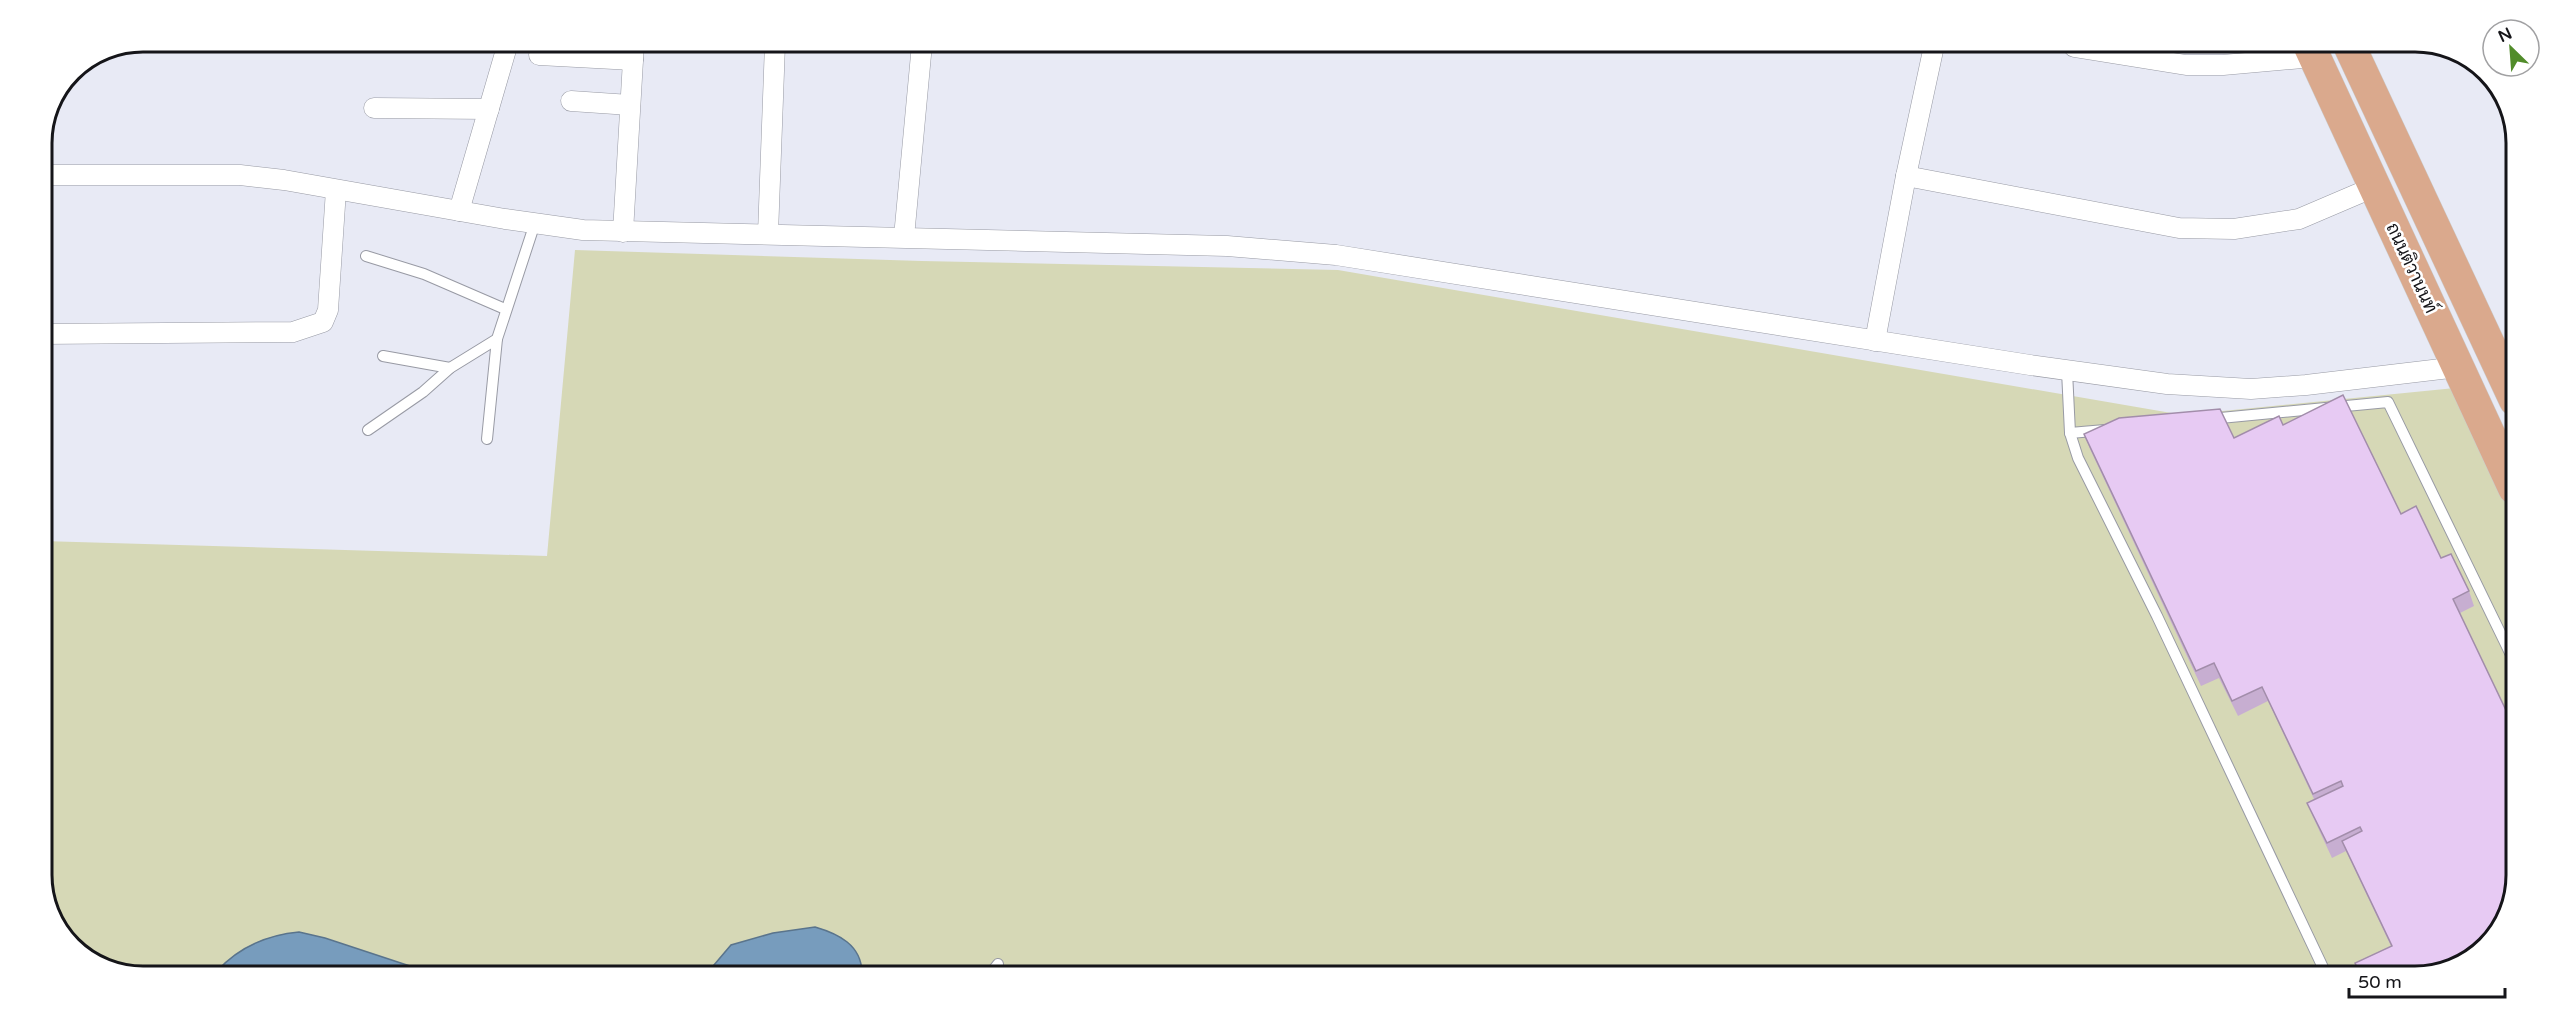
<svg xmlns="http://www.w3.org/2000/svg" width="2559" height="1018" font-family="'Varela Round',Sarabun,sans-serif">
<style>
.green{fill:#d6d8b6}
.water{fill:#779cbd;stroke:#5a748c;stroke-width:1.5}
.lines{fill:none;stroke-linecap:round;stroke-linejoin:round}
.service-casing{stroke:#989aa4;stroke-width:12}
.minor-casing{stroke:#989aa4;stroke-width:21}
.primary-casing{stroke:#ccc;stroke-width:33}
.service{stroke:#fff;stroke-width:10}
.minor{stroke:#fff;stroke-width:20}
.primary{stroke:#daa98d;stroke-width:32}
.wall{fill:#c7aed1}
.building{fill:#e7caf3;stroke:#a28daa;stroke-width:1.5}
.labels{text-anchor:middle;dominant-baseline:central;stroke-width:5;stroke-linejoin:round;paint-order:stroke}
.street-label{font-size:18px;fill:#151519;stroke:#fff}
.rim{fill:none;stroke:#151519;stroke-width:3}
</style>
<rect width="100%" height="100%" fill="#e8eaf5"/>
<path class="green" d="M575 250 922 261 1338 270 2183 415 2455 388 2514 515 2511 907 2477 955 2416 976 111 970 63 936 42 881V541L547 556Z"/>
<g class="water">
<path d="M815 927C839 934 861 945 862 972H708L731 945 773 933Z"/>
<path d="M299 932 325 938 425 971H217C240 946 267 935 299 932Z"/>
</g>
<g class="lines">
<g class="service-casing">
<g id="service">
<path d="M366 256 424 274 505 309"/>
<path d="M383 356 450 368"/>
<path d="M2067 371 2070 433 2078 458 2157 616 2327 976"/>
<path d="M2210 419 2388 402 2513 659"/>
<path d="M368 430 423 392 450 368 497 339 535 223"/>
<path d="M2070 433 2105 430"/>
<path d="M487 439 497 339"/>
<path d="M991 973 998 964"/>
</g>
</g>
<g class="minor-casing">
<g id="minor">
<path d="M2074 47 2186 65H2223L2314 57"/>
<path d="M539 55 633 60"/>
<path d="M571 101 630 105"/>
<path d="M374 108 489 109"/>
<path d="M42 175H240L284 180 505 219 583 230 1227 246 1336 255 2030 365 2167 384 2251 389 2306 385 2458 367"/>
<path d="M1906 176 2179 228 2234 229 2299 219 2374 187"/>
<path d="M459 211 508 43"/>
<path d="M623 232 634 43"/>
<path d="M768 234 775 44"/>
<path d="M904 237 922 44"/>
<path d="M42 334 293 332 323 322 328 310 336 190"/>
<path d="M1875 341 1906 176 1934 46"/>
</g>
</g>
<g class="primary-casing">
<g id="primary">
<path d="M2310 47 2514 488"/>
<path d="M2350 47 2515 400"/>
</g>
</g>
<use href="#service" class="service"/>
<use href="#minor" class="minor"/>
<use href="#primary" class="primary"/>
</g>
<path class="wall" d="M2283 425 2401 514 2441 558 2469 591 2474 606 2460 613 2416 976H2360L2355 963 2391 946 2346 851 2332 858 2313 817 2307 803 2314 799 2268 701 2238 716 2219 678 2201 686 2090 449 2084 434 2234 438Z"/>
<path class="building" d="M2343 395 2401 514 2416 506 2441 558 2451 554 2469 591 2453 599 2513 725 2511 907 2477 955 2416 976H2361L2355 963 2392 946 2342 841 2362 831 2360 827 2327 843 2307 803 2343 786 2341 781 2313 794 2262 687 2232 701 2214 663 2196 671 2084 434 2119 418 2220 409 2234 438 2279 416 2283 425Z"/>
<g class="labels">
<g class="street-label">
<text transform="translate(2412 268) rotate(65)">ถนนติวานนท์</text>
</g>
</g>
<path d="M0 0H2559V1018H0ZM143 52H2415A91 91 0 0 1 2506 143V875A91 91 0 0 1 2415 966H143A91 91 0 0 1 52 875V143A91 91 0 0 1 143 52Z" fill="#fff" fill-rule="evenodd"/>
<path class="rim" d="M143 52H2415A91 91 0 0 1 2506 143V875A91 91 0 0 1 2415 966H143A91 91 0 0 1 52 875V143A91 91 0 0 1 143 52Z"/>
<g transform="translate(2511 48) rotate(335)"><circle r="28" fill="#ffffff" stroke="#a1a1a3" stroke-width="1.5"/>
<path d="M0-4.5L10 22L0 15L-10 22Z" fill="#518c2a"/>
<text y="-9" font-size="16" font-weight="bold" text-anchor="middle" fill="#151519">N</text>
</g>
<path d="M2349 988v9h156v-9" fill="none" stroke="#151519" stroke-width="3"/>
<text x="2358" y="988" font-size="18" fill="#151519" stroke="#ffffff" stroke-width="4.5" paint-order="stroke">50 m</text>
</svg>
